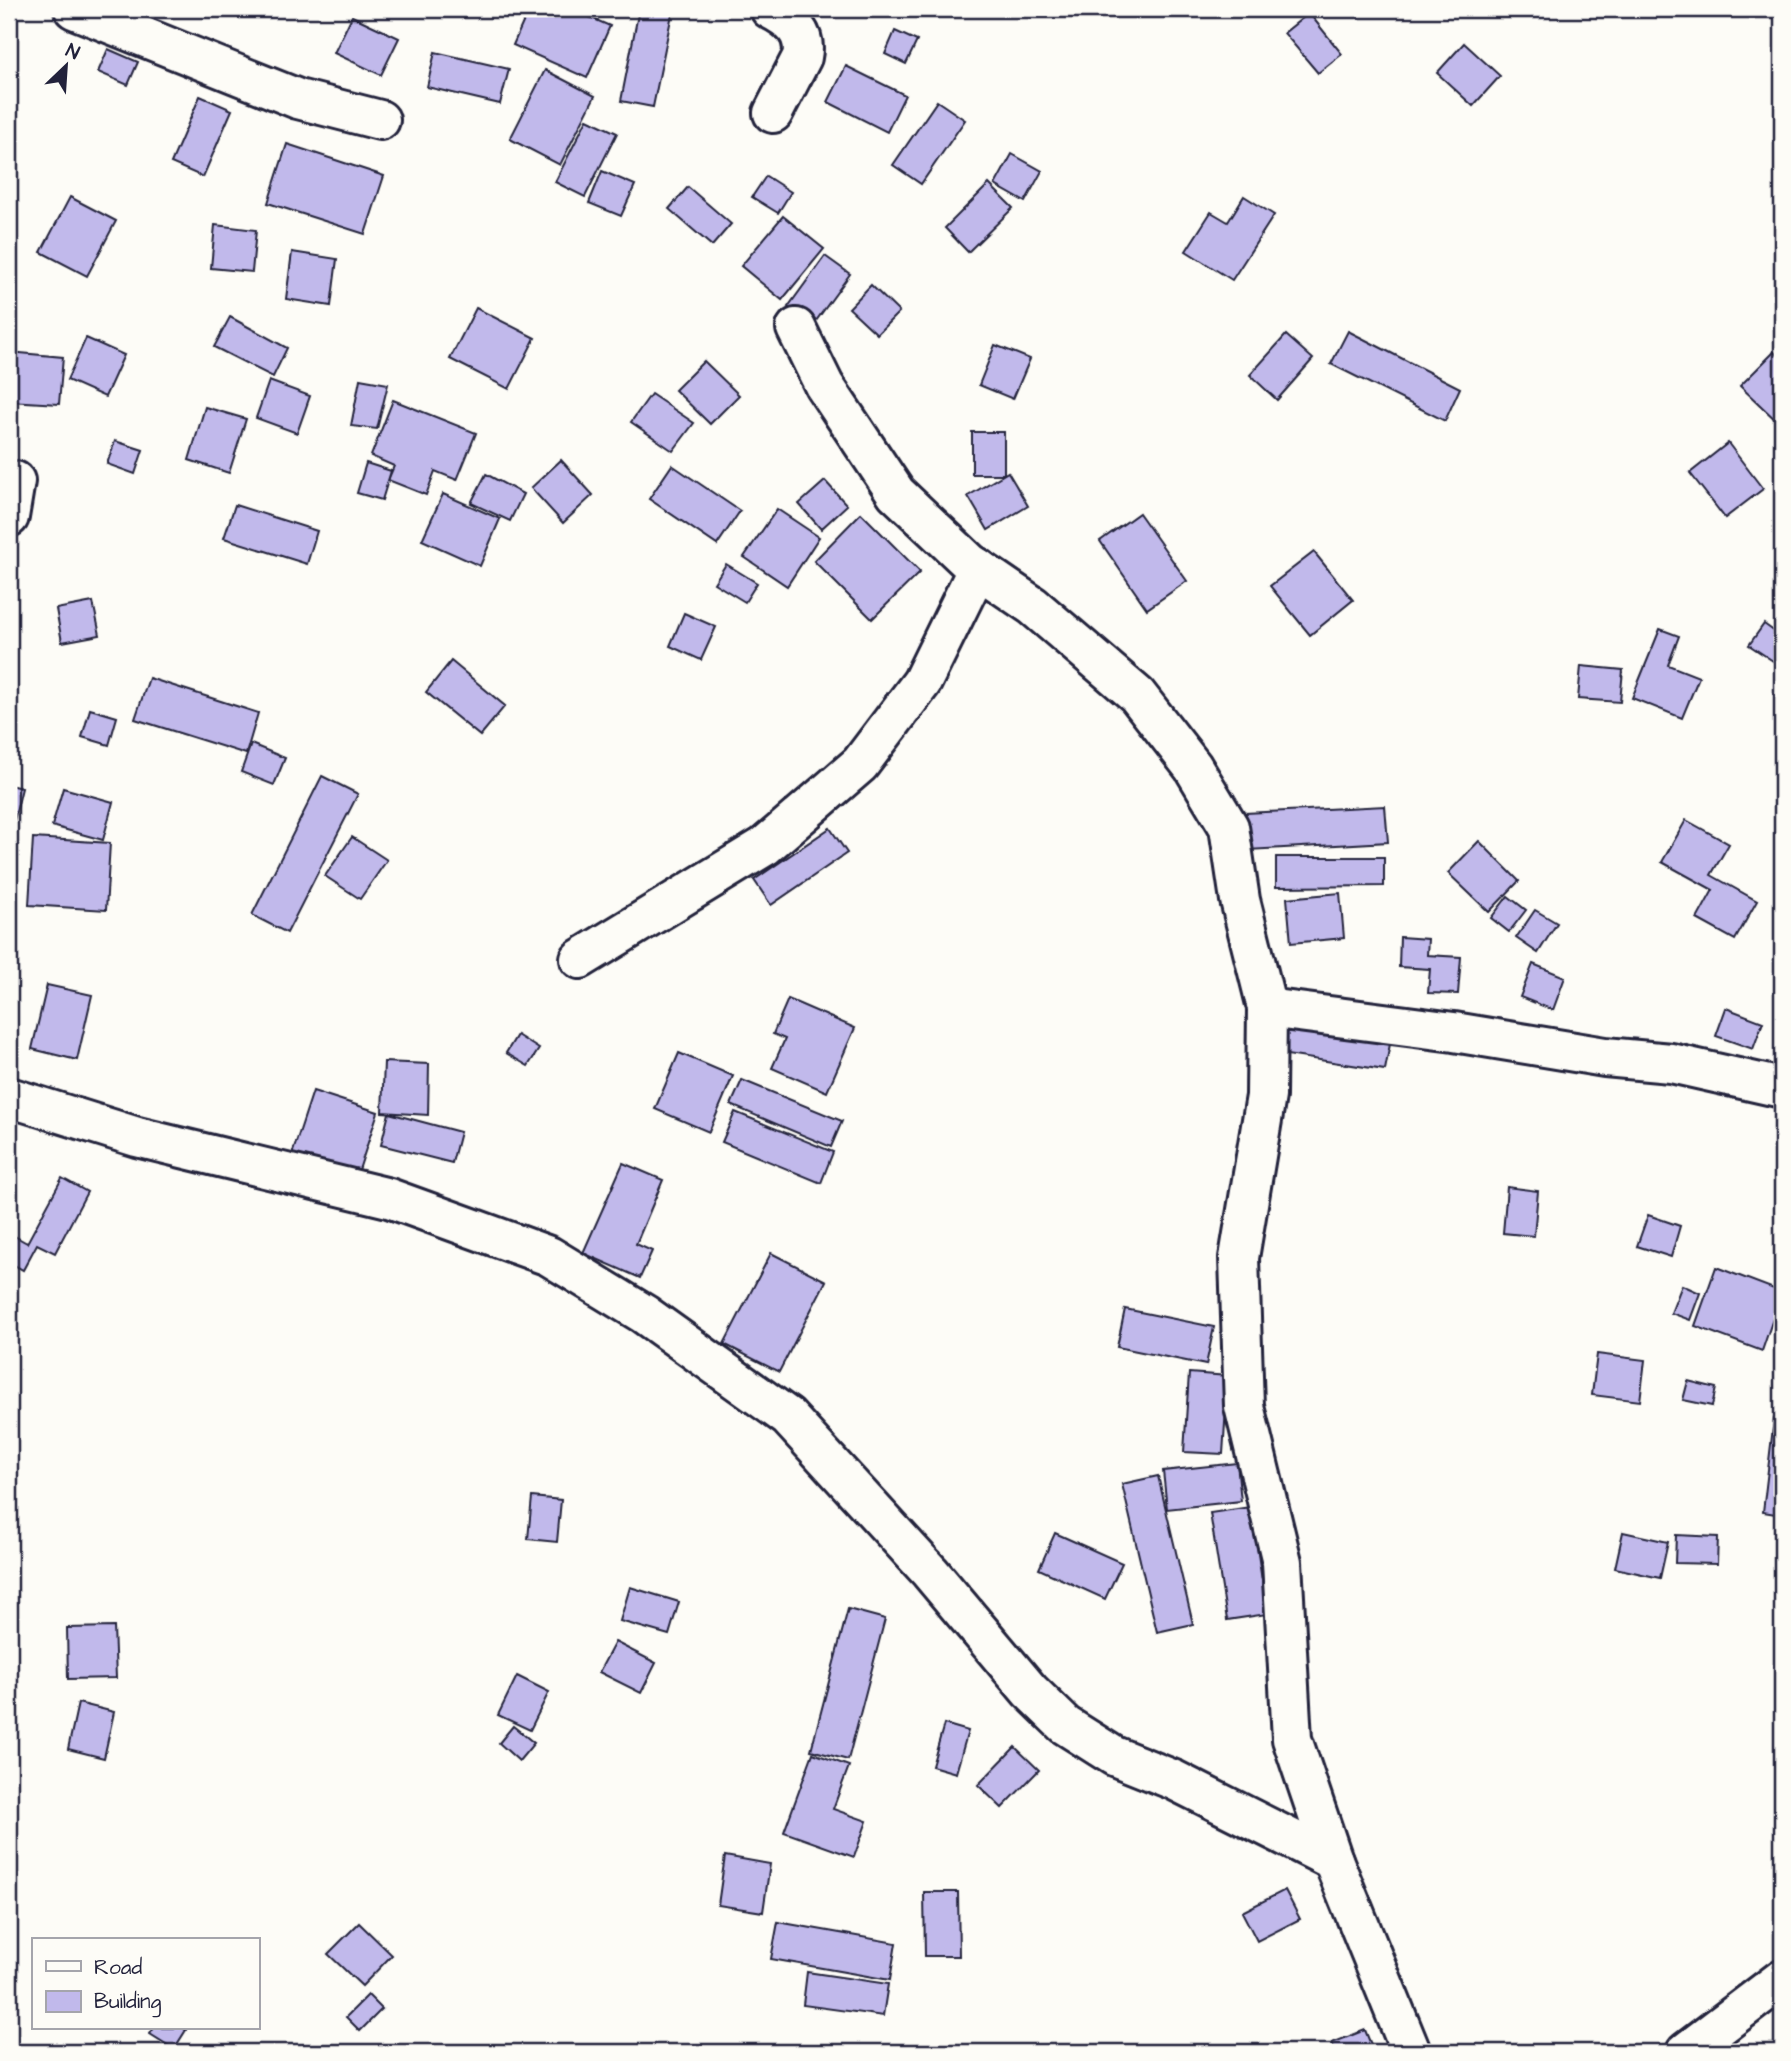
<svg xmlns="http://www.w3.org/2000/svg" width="1791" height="2061" font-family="'Architects Daughter',sans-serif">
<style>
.building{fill:#c1b9eb;stroke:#22223b;stroke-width:2}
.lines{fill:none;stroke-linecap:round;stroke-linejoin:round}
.minor-casing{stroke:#22223b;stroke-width:44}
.minor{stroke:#fdfcf7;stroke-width:38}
</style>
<rect width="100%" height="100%" fill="#fdfcf7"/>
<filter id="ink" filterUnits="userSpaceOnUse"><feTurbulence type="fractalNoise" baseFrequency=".0143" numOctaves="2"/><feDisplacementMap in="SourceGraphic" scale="14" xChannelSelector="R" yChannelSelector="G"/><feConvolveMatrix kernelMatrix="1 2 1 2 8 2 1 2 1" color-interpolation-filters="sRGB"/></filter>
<g filter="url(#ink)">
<g class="building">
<path d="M529 9H571L610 26 587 78 513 45Z"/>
<path d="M639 9H673L653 107 621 101Z"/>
<path d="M1309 13 1342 54 1318 73 1284 33Z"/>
<path d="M352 16 399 38 381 75 334 53Z"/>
<path d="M895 31 917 41 906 64 885 54Z"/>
<path d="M1464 43 1500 76 1473 106 1437 73Z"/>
<path d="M108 49 138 62 128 85 98 72Z"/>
<path d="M435 52 509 69 500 104 427 87Z"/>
<path d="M846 66 905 95 887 132 828 102Z"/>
<path d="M545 70 595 96 560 165 510 139Z"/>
<path d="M200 96 232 110 203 177 171 163Z"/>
<path d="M937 101 965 120 921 184 893 165Z"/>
<path d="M587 119 617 133 585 197 555 182Z"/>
<path d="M287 144 384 176 365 234 268 203Z"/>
<path d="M1012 154 1042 171 1025 202 995 185Z"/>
<path d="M602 171 635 185 621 216 589 203Z"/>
<path d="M766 176 791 192 778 213 752 197Z"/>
<path d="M989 184 1013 208 968 252 945 228Z"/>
<path d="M688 187 731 224 712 246 669 209Z"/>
<path d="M1244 196 1274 215 1232 280 1186 251 1211 212 1228 222Z"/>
<path d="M70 197 116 221 87 276 41 252Z"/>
<path d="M783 216 824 249 782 300 741 266Z"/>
<path d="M215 225 256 230 252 272 211 268Z"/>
<path d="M292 252 337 259 331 306 286 299Z"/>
<path d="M825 256 850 274 813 325 788 307Z"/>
<path d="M871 285 899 312 877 334 849 308Z"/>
<path d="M476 308 535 338 509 389 450 359Z"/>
<path d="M230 317 287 348 273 377 214 347Z"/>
<path d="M1348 331 1460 388 1445 421 1331 364Z"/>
<path d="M1286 335 1313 359 1277 400 1250 375Z"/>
<path d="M86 338 124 355 105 397 67 380Z"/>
<path d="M995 345 1030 359 1013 399 979 385Z"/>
<path d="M9 352 63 357 59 404 9 401Z"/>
<path d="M1774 352 1782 360V422L1780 424 1740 386Z"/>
<path d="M704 361 739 395 710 424 675 390Z"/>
<path d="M360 379 388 384 377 429 351 426Z"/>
<path d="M269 381 310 396 297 433 256 418Z"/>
<path d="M651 394 694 423 673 451 631 422Z"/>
<path d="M393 400 476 433 457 480 435 471 426 495 388 480 394 466 371 456Z"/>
<path d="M205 407 246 419 229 473 189 460Z"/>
<rect x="972" y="432" width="32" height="42"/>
<path d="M115 441 143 450 135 474 107 464Z"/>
<path d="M1728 443 1763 489 1725 518 1690 473Z"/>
<path d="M561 460 593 495 563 523 531 488Z"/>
<path d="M366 463 391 471 382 500 357 493Z"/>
<path d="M672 465 740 511 717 545 649 499Z"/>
<path d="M1008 472 1028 506 988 530 968 496Z"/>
<path d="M486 474 523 494 510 521 471 503Z"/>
<path d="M825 481 847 505 821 529 799 504Z"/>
<path d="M443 494 500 519 480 566 422 540Z"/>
<path d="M235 505 317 531 307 564 224 538Z"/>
<path d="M777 509 819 537 787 586 744 557Z"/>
<path d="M861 513 920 572 872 619 814 561Z"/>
<path d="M1139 513 1187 581 1147 609 1100 541Z"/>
<path d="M1314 552 1353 600 1310 635 1270 586Z"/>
<path d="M726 564 757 583 745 602 714 583Z"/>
<path d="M93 602 100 635 62 642 56 609Z"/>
<path d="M684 613 716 627 701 660 670 646Z"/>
<path d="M1764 624 1782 637V667L1749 645Z"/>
<path d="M1660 629 1679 636 1668 665 1699 677 1682 718 1632 698Z"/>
<path d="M451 661 505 706 480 736 426 692Z"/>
<path d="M1581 666 1623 670 1620 702 1578 699Z"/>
<path d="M149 678 258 713 246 754 135 719Z"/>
<path d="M90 709 117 717 109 745 82 737Z"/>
<path d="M251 744 285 758 274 785 241 772Z"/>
<path d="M322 776 358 794 287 933 252 915Z"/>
<path d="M9 785 22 788 10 837H9Z"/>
<path d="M63 788 113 802 103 840 52 826Z"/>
<path d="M1385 806 1388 842 1247 850 1245 813Z"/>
<path d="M1686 820 1729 844 1711 875 1757 901 1735 940 1697 919 1713 890 1662 862Z"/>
<path d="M830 828 847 853 771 905 754 880Z"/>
<path d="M352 837 387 860 360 899 325 876Z"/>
<path d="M33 838 110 843 106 910 29 905Z"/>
<path d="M1479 841 1519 881 1489 912 1448 873Z"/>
<path d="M1276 857H1384V886L1276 887Z"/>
<path d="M1340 893 1344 938 1291 943 1287 898Z"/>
<path d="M1508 896 1526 910 1509 932 1491 918Z"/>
<path d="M1535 910 1557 923 1538 953 1516 938Z"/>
<path d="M1400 937 1428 939 1427 955 1461 957 1458 994 1428 993 1430 969 1399 967Z"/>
<path d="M1533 964 1565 977 1553 1010 1520 997Z"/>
<path d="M47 985 92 995 77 1060 32 1049Z"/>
<path d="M788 999 855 1028 827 1092 772 1068 785 1039 773 1034Z"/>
<path d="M1726 1008 1763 1022 1753 1049 1716 1036Z"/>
<path d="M1284 1028 1390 1044 1385 1070 1280 1054Z"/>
<path d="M517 1035 539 1049 528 1066 506 1053Z"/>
<path d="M679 1053 733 1076 709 1132 655 1109Z"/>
<path d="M384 1062 429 1064 428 1115 382 1112Z"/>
<path d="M742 1080 842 1121 831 1147 731 1105Z"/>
<path d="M313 1091 378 1112 354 1185 289 1164Z"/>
<path d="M735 1112 833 1152 821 1183 722 1142Z"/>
<path d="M389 1113 460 1132 452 1163 381 1145Z"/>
<path d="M623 1163 663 1180 636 1244 652 1251 640 1278 583 1253Z"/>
<path d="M62 1178 87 1192 55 1253 37 1244 23 1270 9 1262V1233L27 1243Z"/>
<path d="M1507 1187 1538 1191 1534 1236 1503 1233Z"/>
<path d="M1648 1215 1680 1226 1671 1257 1637 1246Z"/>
<path d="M771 1253 826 1281 779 1372 724 1344Z"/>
<path d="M1716 1267 1782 1292 1762 1351 1695 1326Z"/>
<path d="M1682 1285 1700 1293 1690 1320 1671 1313Z"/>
<path d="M1125 1309 1214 1327 1206 1365 1117 1347Z"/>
<path d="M1597 1354 1645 1360 1640 1401 1592 1395Z"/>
<path d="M1189 1373 1228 1376 1223 1454 1184 1452Z"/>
<path d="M1688 1381 1716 1388 1712 1406 1683 1400Z"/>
<path d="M1774 1419 1782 1420V1515L1763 1512Z"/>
<path d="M1237 1463 1241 1501 1167 1509 1163 1471Z"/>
<path d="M1158 1476 1193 1624 1157 1632 1122 1484Z"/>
<path d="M532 1497 561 1500 557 1542 528 1539Z"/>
<path d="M1251 1507 1267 1614 1227 1620 1210 1513Z"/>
<path d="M1623 1532 1668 1542 1660 1578 1615 1568Z"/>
<path d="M1055 1533 1122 1563 1105 1599 1039 1569Z"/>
<path d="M1676 1535 1718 1537 1717 1564 1675 1563Z"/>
<path d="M630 1587 679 1602 669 1635 620 1621Z"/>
<path d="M848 1609 885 1619 848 1760 811 1750Z"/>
<path d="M114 1627 116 1678 68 1679 67 1628Z"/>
<path d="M615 1642 656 1663 641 1693 599 1672Z"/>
<path d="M517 1676 549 1692 530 1730 498 1715Z"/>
<path d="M78 1703 114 1712 104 1758 68 1749Z"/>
<path d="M944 1724 968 1731 956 1773 932 1766Z"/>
<path d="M513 1726 534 1743 519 1761 499 1743Z"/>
<path d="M1015 1747 1039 1770 1002 1808 978 1785Z"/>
<path d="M813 1753 849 1766 833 1809 867 1821 854 1857 784 1832Z"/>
<path d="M725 1856 770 1864 763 1912 718 1905Z"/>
<path d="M1285 1890 1300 1919 1257 1941 1242 1912Z"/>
<path d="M924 1892H958L959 1956H925Z"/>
<path d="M778 1922 896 1943 890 1980 771 1959Z"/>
<path d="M359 1923 392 1955 362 1986 328 1954Z"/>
<path d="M807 1972 888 1984 883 2016 803 2005Z"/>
<path d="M368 1995 382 2009 360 2031 346 2017Z"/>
<path d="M154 2028H183L186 2030 174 2049 150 2034Z"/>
<path d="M1365 2030 1374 2052H1336L1332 2043Z"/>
</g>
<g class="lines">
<g class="minor-casing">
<g id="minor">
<path d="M74 9 298 99 380 120"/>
<path d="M770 9C790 19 807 33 802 57L773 113"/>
<path d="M796 328 824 385 896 493 970 563 1033 606 1137 695 1193 767 1229 827 1240 900 1267 1008 1266 1096 1239 1258 1244 1406 1282 1562 1292 1739 1333 1860 1411 2052"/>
<path d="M9 517 15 481"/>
<path d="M580 959 765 846 860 764 922 682 978 568"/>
<path d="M1267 1008 1454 1032 1605 1057 1671 1063 1782 1088"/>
<path d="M9 1097 137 1137 389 1198 549 1256 644 1314 788 1417 930 1572 1030 1691 1065 1725 1114 1756 1174 1780 1333 1860"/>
<path d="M1686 2052 1782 1979"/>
</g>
</g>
<use href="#minor" class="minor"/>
</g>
</g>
<rect width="1791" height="2061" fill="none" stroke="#fdfcf7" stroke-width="35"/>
<rect x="18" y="18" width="1756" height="2026" fill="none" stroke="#22223b" stroke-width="2.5" filter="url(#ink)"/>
<rect x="32" y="1938" width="228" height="91" fill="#fdfcf7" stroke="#a5a5ac" stroke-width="2"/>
<rect x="46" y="1961" width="35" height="10" fill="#fdfcf7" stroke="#a5a5ac" stroke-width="2"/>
<text x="94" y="1974" font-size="21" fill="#22223b">Road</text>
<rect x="46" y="1991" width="35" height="21" fill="#c1b9eb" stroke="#a5a5ac" stroke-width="2"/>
<text x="94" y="2008" font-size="21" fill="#22223b">Building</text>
<g transform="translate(66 66) rotate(25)" stroke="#fdfcf7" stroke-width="5" paint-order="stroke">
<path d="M0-5L12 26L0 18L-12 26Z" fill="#22223b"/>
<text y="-10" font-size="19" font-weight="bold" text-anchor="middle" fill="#22223b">N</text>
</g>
</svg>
